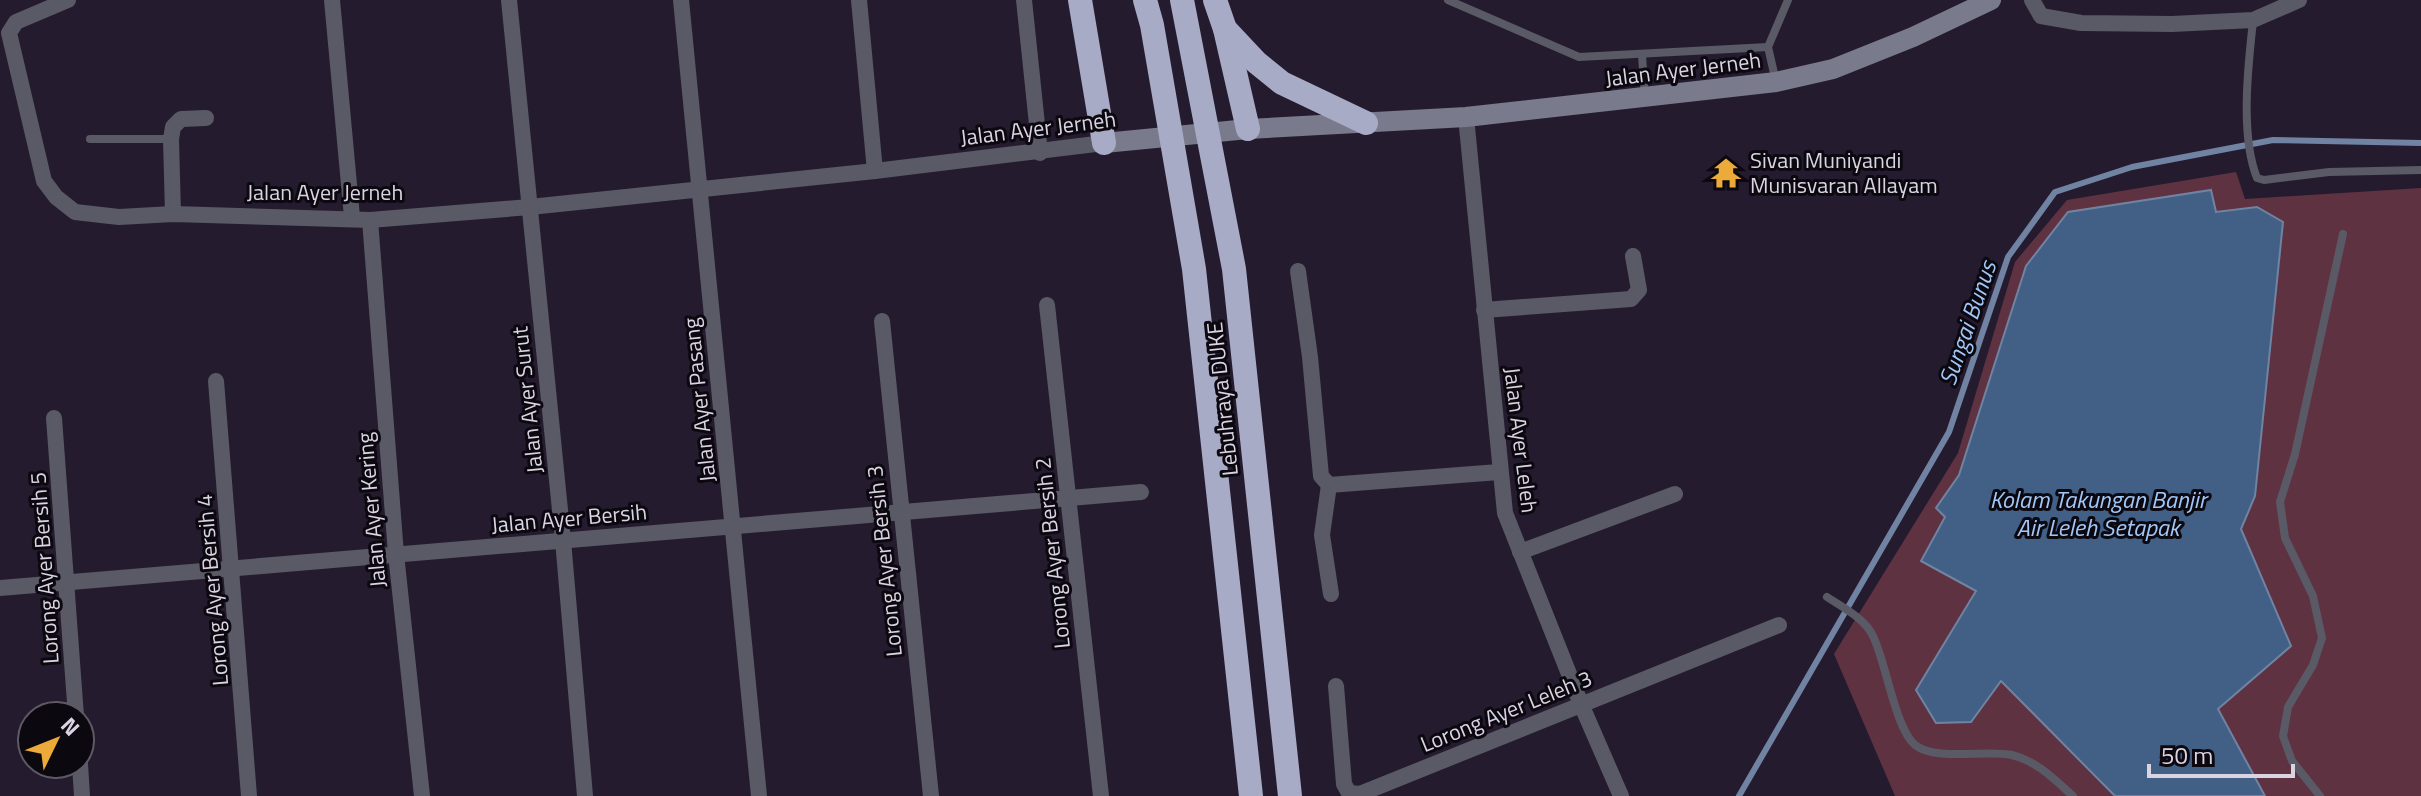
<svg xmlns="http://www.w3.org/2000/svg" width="2421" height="796" font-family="'Titillium Web',sans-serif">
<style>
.green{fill:#5f3241}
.water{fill:#426086;stroke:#7083a2;stroke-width:2}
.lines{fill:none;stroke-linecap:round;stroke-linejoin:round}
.stream{stroke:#7083a2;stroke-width:6}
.lane{stroke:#595a65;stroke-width:8}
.street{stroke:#595a65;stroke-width:16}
.secondary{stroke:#797b8c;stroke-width:20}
.highway{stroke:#a8abc6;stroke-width:24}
.labels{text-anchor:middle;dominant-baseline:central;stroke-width:6;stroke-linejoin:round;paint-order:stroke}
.street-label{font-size:22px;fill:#dad4e2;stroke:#0c0810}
.poi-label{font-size:22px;fill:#dad4e2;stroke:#0c0810;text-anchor:start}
.water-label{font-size:24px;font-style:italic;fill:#a1c7f8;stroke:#0c0810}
</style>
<rect width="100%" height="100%" fill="#251b2f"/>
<path class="green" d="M2236 172 2245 199 2421 188V796H1895L1834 654 1958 453 2015 262 2067 200Z"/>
<path class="water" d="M2211 190 2216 212 2257 207 2283 222 2255 496 2241 529 2291 646 2218 709 2265 796H2115L2001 681 1971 722 1936 723 1916 690 1976 591 1921 561 1945 517 1936 508 1959 475 2026 266 2068 212Z"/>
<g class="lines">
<path class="stream" d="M1739 796 1949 432 2008 257 2055 192 2132 167 2273 140 2421 143"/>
<g class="lane">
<path d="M1448 0 1579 57 1768 47"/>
<path d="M2253 21C2248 66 2240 135 2257 178L2264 180 2329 172 2421 170"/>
<path d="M1642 55 1645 98"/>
<path d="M1776 82 1768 47 1788 0"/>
<path d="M90 139H171"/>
<path d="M1827 597C1844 608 1864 618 1873 636 1886 662 1895 728 1915 745 1937 762 1987 749 2012 755 2037 761 2055 780 2073 796"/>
<path d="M2320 796 2292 761 2283 736 2288 707 2313 665 2322 638 2313 596 2285 538 2280 502 2295 454 2343 234"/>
</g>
<g class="street">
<path d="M68 0 16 22 9 33 44 181 56 197 75 212 119 217 173 214 370 220 530 207 875 171 1104 143"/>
<path d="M332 0 352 217"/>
<path d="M509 0 563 540 585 796"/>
<path d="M681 0 759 796"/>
<path d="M859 0 875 171"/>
<path d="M1024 0 1040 153"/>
<path d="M2032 0 2041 16 2081 23 2172 24 2253 20 2299 0"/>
<path d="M1466 117 1505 513 1581 704 1621 796"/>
<path d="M173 214 171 139 173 127 181 119 206 118"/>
<path d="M370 220 396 554 422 796"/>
<path d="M1298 271 1310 357 1321 476 1329 485"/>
<path d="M1047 305 1101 796"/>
<path d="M1484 310 1631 299 1639 290 1633 256"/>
<path d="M882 321 931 796"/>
<path d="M216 381 249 796"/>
<path d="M54 418 76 716"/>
<path d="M1329 485 1499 472"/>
<path d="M1329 485 1322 535 1331 594"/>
<path d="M1520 552 1675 494"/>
<path d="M0 588 1141 492"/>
<path d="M1336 686 1344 784 1349 793 1360 794 1779 625"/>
<path d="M80 764 82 796"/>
</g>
<path class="secondary" d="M1104 143 1248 129 1466 117 1776 82 1833 69 1913 37 1991 0"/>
<g class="highway">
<path d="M1080 0 1104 143"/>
<path d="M1145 0 1152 25 1194 269 1251 796"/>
<path d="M1182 0 1234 269 1290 796"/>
<path d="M1215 0 1225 29 1248 129"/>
<path d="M1225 29 1256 62 1282 83 1366 123"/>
</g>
</g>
<defs>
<g id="temple-bare" transform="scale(2.4)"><path d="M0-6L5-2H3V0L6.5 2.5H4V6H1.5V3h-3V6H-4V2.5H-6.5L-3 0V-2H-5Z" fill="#ebaa39" stroke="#0c0810" stroke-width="2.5" paint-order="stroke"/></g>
</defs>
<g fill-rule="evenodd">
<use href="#temple-bare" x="1726" y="173"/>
</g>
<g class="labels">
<g class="street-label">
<text transform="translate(1683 69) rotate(-7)">Jalan Ayer Jerneh</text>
<text transform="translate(1038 128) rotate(-7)">Jalan Ayer Jerneh</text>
<text x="325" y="192">Jalan Ayer Jerneh</text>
<text transform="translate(1222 399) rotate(-96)">Lebuhraya DUKE</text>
<text transform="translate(527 400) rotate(-96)">Jalan Ayer Surut</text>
<text transform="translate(699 400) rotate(-96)">Jalan Ayer Pasang</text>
<text transform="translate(1521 440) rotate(83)">Jalan Ayer Leleh</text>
<text transform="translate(371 510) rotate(-95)">Jalan Ayer Kering</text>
<text transform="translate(569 518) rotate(-5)">Jalan Ayer Bersih</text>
<text transform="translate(1052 553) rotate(-96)">Lorong Ayer Bersih 2</text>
<text transform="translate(884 561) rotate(-96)">Lorong Ayer Bersih 3</text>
<text transform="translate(44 568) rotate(-94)">Lorong Ayer Bersih 5</text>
<text transform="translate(212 590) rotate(-95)">Lorong Ayer Bersih 4</text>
<text transform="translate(1506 711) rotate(-22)">Lorong Ayer Leleh 3</text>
</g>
<g class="poi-label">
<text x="1750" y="160">Sivan Muniyandi<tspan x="1750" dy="25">Munisvaran Allayam</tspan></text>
</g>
<g class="water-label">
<text transform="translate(1967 323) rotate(-71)">Sungai Bunus</text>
<text x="2098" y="499">Kolam Takungan Banjir<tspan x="2098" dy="28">Air Leleh Setapak</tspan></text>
</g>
</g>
<g transform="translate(56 740) rotate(47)"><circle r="38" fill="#0c0810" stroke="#5e5a64" stroke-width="2"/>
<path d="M0-6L14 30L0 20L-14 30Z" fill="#ebaa39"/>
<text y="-12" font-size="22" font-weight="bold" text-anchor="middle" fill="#dad4e2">N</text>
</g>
<path d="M2149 764v12h144v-12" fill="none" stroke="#dad4e2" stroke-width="4"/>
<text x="2161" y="764" font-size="24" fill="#dad4e2" stroke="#0c0810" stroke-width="6" paint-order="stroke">50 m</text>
</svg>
